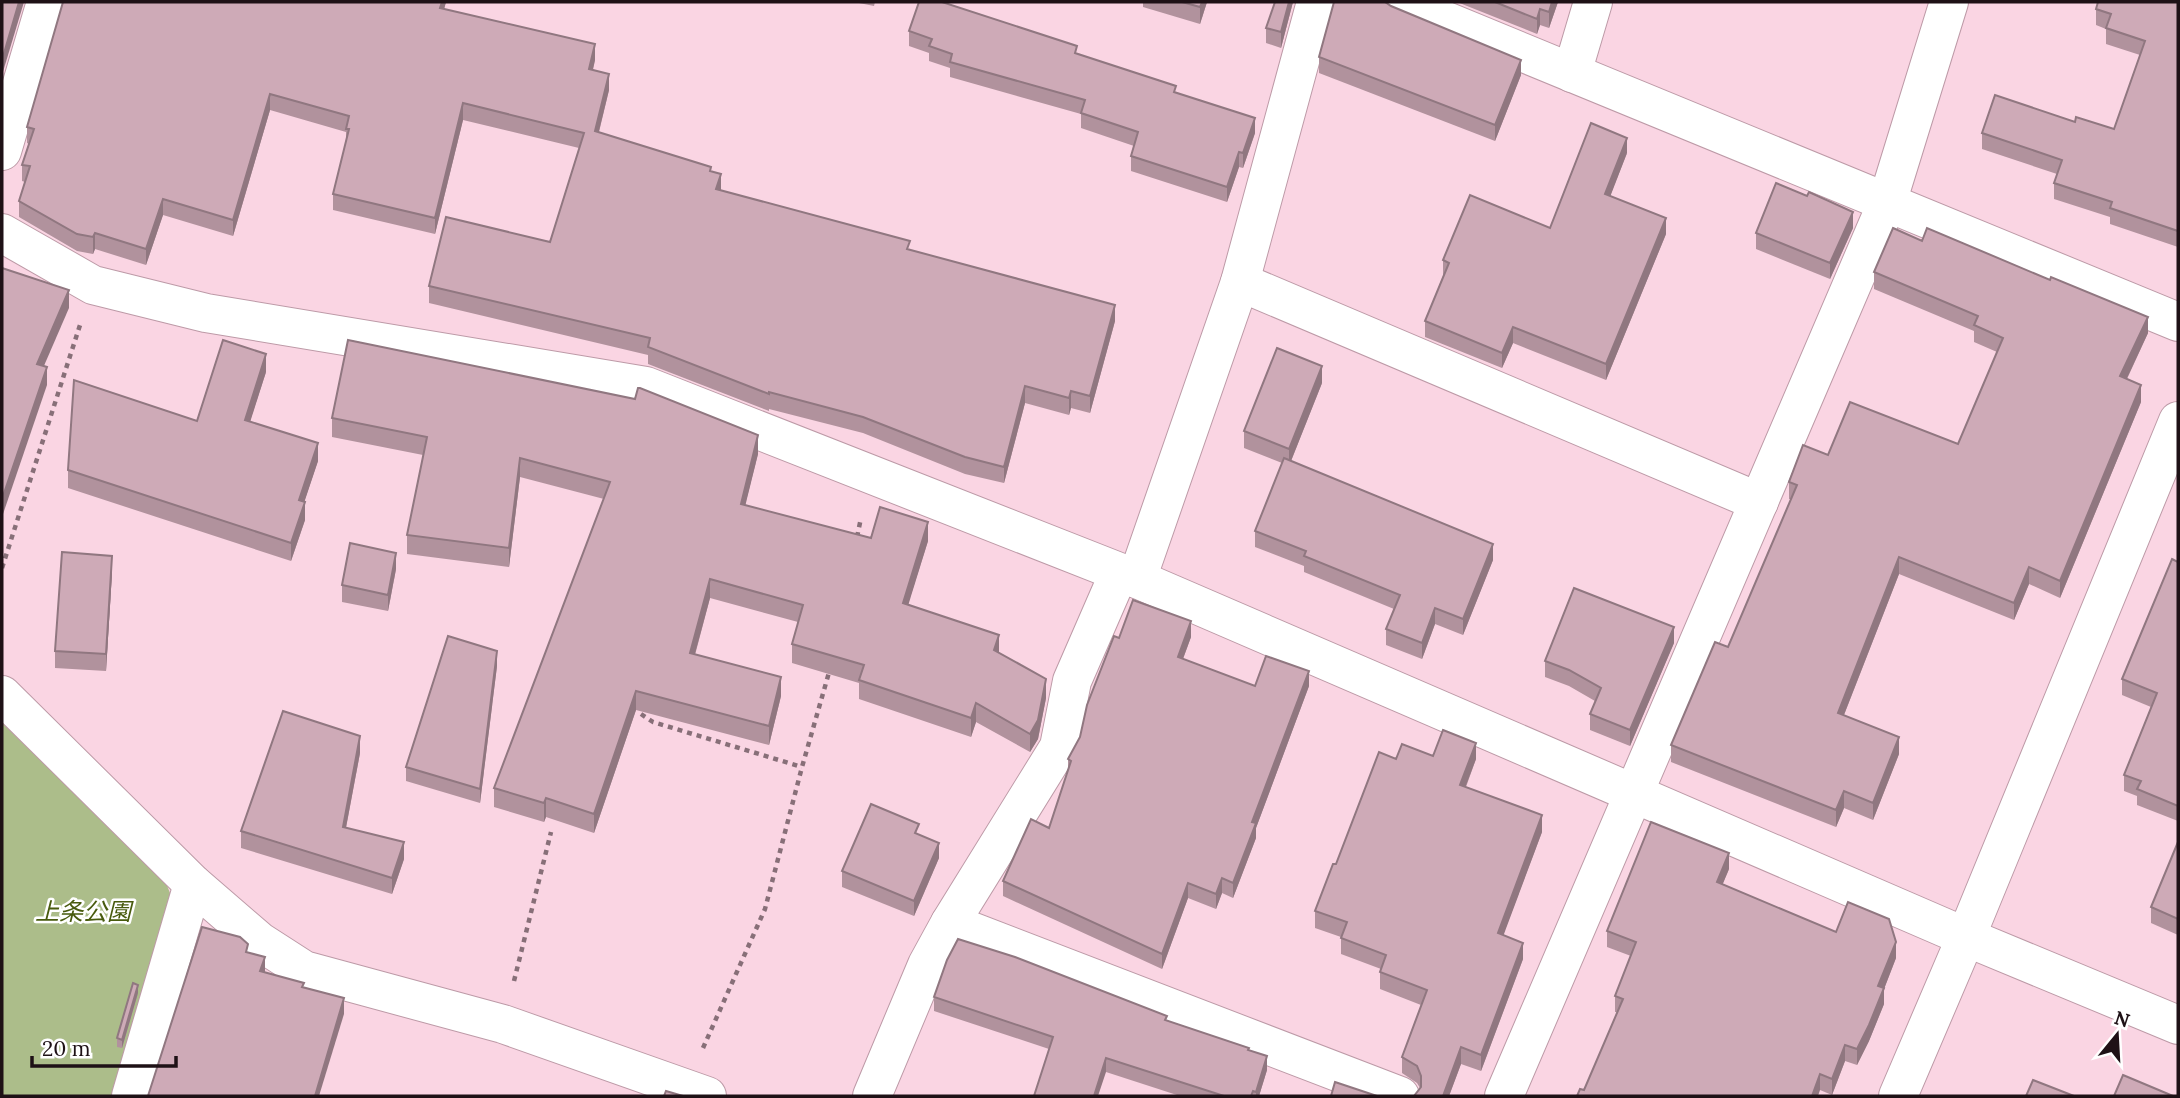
<svg xmlns="http://www.w3.org/2000/svg" width="2180" height="1098" font-family="Lora,'Noto Sans JP',serif">
<style>
.green{fill:#acbd8a}
.lines{fill:none;stroke-linecap:round;stroke-linejoin:round}
.minor-casing{stroke:#bd9aa7;stroke-width:40}
.tertiary-casing{stroke:#bd9aa7;stroke-width:40}
.path{stroke:#876f78;stroke-width:4.5;stroke-dasharray:5 5;stroke-linecap:butt}
.minor{stroke:#fff;stroke-width:38}
.tertiary{stroke:#fff;stroke-width:38}
.wall{fill:#b1929d}
.shaded-wall{fill:#907780}
.building{fill:#ceaab7;stroke:#907780;stroke-width:2}
.labels{text-anchor:middle;dominant-baseline:central;stroke-width:5;stroke-linejoin:round;paint-order:stroke}
.park-label{font-size:24px;font-style:italic;fill:#485b0e;stroke:#fff}
</style>
<rect width="100%" height="100%" fill="#fad5e3"/>
<path class="green" d="M2 718 162 873 172 898 112 1096H2Z"/>
<g class="lines">
<g class="minor-casing">
<g id="minor">
<path d="M1400 2 2178 322"/>
<path d="M1572 73 1593 2"/>
<path d="M2 151 46 2"/>
<path d="M2 233 93 285 206 313 646 386 1137 579 1966 937 2178 1025"/>
<path d="M1240 282 1759 502"/>
<path d="M1137 579 1240 282 1316 2"/>
<path d="M2 695 193 884 259 941 304 970 503 1024 707 1096"/>
<path d="M950 923 1400 1096"/>
<path d="M131 1096 193 884"/>
<path d="M872 1096 927 965 950 923 1059 747 1072 681 1119 573"/>
<path d="M1504 1096 1887 203 1949 2"/>
</g>
</g>
<g class="tertiary-casing">
<path id="tertiary" d="M1898 1096 1966 937 2178 421"/>
</g>
<g class="path">
<path d="M857 537 861 518"/>
<path d="M2 568 80 325"/>
<path d="M641 714 653 722 802 767"/>
<path d="M514 981 551 832"/>
<path d="M703 1048 765 909 802 767 830 669"/>
</g>
<use href="#minor" class="minor"/>
<use href="#tertiary" class="tertiary"/>
</g>
<g class="wall">
<path d="M63 2H446L444 9 595 60 593 70 609 90 599 132 711 171 721 191 910 250 1115 321 1090 413 1071 408 1069 415 1025 403 1004 483 965 474 863 433 769 409V411L648 364V355L429 303V286L550 242 579 148 463 120 435 234 333 210V194L346 140V132L270 110 233 236 163 215 146 265 95 249 93 254 77 251 19 217V201L25 182 22 181V165L29 144 27 143V127Z"/>
<path d="M854 2H875L874 6Z"/>
<path d="M1143 2H1207L1200 24 1143 7Z"/>
<path d="M1275 2H1293L1281 48 1266 43V28Z"/>
<path d="M1457 2H1558L1549 28 1540 25 1537 34Z"/>
<path d="M2178 2V247L2110 224V217L2054 199V183L2057 174 1982 149V133L2075 122 2114 129 2140 55 2106 44V29L2096 25V9Z"/>
<path d="M1391 6 1521 75 1495 141 1319 73V57Z"/>
<path d="M909 31 1077 54 1176 92 1255 133 1243 168 1239 167 1227 202 1131 171V156L1134 146 1081 128V114L950 77V68L929 61V53L909 46Z"/>
<path d="M1627 153 1610 196 1666 234 1606 380 1513 343 1502 368 1425 337V321L1443 276V260L1550 228Z"/>
<path d="M1807 196 1853 228 1830 279 1756 249V233Z"/>
<path d="M1922 241 2148 333 2127 379 2141 402 2060 598 2029 584 2014 620 1899 574 1844 715 1899 754 1873 820 1844 808 1836 827 1671 762V745L1728 647 1791 499H1789V482L1828 455 1958 444 1997 352 1974 342V331L1874 289V272Z"/>
<path d="M266 372 250 421 318 461 304 502 305 520 291 561 68 488V470L197 421Z"/>
<path d="M1322 383 1291 461 1493 560 1463 635 1435 624 1422 659 1386 645V629L1394 609 1304 572V566L1255 547V531L1282 463 1244 448V431Z"/>
<path d="M332 418 758 454 745 505 871 538 928 541 908 604 999 653 1046 698 1038 739 1030 752 976 722 971 737 859 699V683L792 663V644L798 622 710 598 695 655 781 696 769 745 636 710 594 833 546 817 544 822 494 807V788L604 499 520 477 509 567 407 554V535L423 455 332 437Z"/>
<path d="M2178 562V821L2137 805V796L2124 791V775L2151 707 2122 695V679Z"/>
<path d="M396 569 388 611 342 602V585Z"/>
<path d="M112 573 106 671 55 668V651Z"/>
<path d="M1191 637 1183 659 1255 686H1309L1256 828V838L1233 898 1222 893 1216 909 1188 898 1162 969 1003 896V881L1049 828 1068 769V759L1080 737 1119 638Z"/>
<path d="M1674 643 1630 746 1590 730V714L1595 701 1569 686 1545 677V661Z"/>
<path d="M497 666 480 803 406 781V767Z"/>
<path d="M360 753 346 828 404 859 392 894 241 848V831Z"/>
<path d="M1433 756 1476 759 1466 787 1542 832 1503 935 1523 959 1481 1071 1461 1064 1449 1096H1414L1420 1088 1417 1083 1402 1073V1057L1421 1005 1380 989V972L1381 969 1341 954V937L1315 928V911L1336 864 1396 759Z"/>
<path d="M919 834 939 858 914 916 842 887V871Z"/>
<path d="M2178 842V935L2151 923V907Z"/>
<path d="M1729 869 1722 885 1896 958 1884 989V1004L1869 1041 1857 1065 1845 1061 1832 1095 1820 1090H1584L1617 1012H1615V996L1631 956 1607 947V931Z"/>
<path d="M138 993 122 1048 117 1047V1038Z"/>
<path d="M934 997 1167 1021 1249 1050 1267 1070 1259 1096H1180L1106 1072 1049 1049 934 1011Z"/>
</g>
<g class="shaded-wall">
<path d="M19 2H24L2 75V60Z"/>
<path d="M442 2H446L440 24V8Z"/>
<path d="M1202 2H1207L1200 24V7Z"/>
<path d="M1289 2H1293L1281 48V32Z"/>
<path d="M1552 2H1558L1549 28V12Z"/>
<path d="M1540 9V25L1537 34V19Z"/>
<path d="M595 44V60L589 85V69Z"/>
<path d="M1521 60V75L1495 141V125Z"/>
<path d="M609 74V90L595 147V131Z"/>
<path d="M270 94V110L233 236V220Z"/>
<path d="M463 103V120L435 234V218Z"/>
<path d="M1255 118V133L1243 168V153Z"/>
<path d="M1627 138V153L1605 210V194Z"/>
<path d="M1239 152V167L1227 202V187Z"/>
<path d="M721 174V191L716 189Z"/>
<path d="M163 199V215L146 265V249Z"/>
<path d="M1853 212V228L1830 279V263Z"/>
<path d="M1666 218V234L1606 380V364Z"/>
<path d="M95 233V249L93 254V237Z"/>
<path d="M69 290V308L37 382V364Z"/>
<path d="M1115 305V321L1090 413V396Z"/>
<path d="M2148 317V333L2120 393V376Z"/>
<path d="M1513 327V343L1502 368V353Z"/>
<path d="M266 354V372L245 438V420Z"/>
<path d="M1322 366V383L1289 466V449Z"/>
<path d="M47 367V385L2 517V499Z"/>
<path d="M2141 385V402L2060 598V581Z"/>
<path d="M1025 386V403L1004 483V467Z"/>
<path d="M1071 391V408L1069 415V398Z"/>
<path d="M758 435V454L741 523V504Z"/>
<path d="M318 443V461L299 518V500Z"/>
<path d="M520 458V477L509 567V548Z"/>
<path d="M305 502V520L291 561V543Z"/>
<path d="M928 522V541L903 622V603Z"/>
<path d="M1493 544V560L1463 635V619Z"/>
<path d="M396 553V569L388 611V595Z"/>
<path d="M112 556V573L106 671V654Z"/>
<path d="M1899 557V574L1838 730V713Z"/>
<path d="M2029 567V584L2014 620V603Z"/>
<path d="M710 579V598L690 672V653Z"/>
<path d="M1435 608V624L1422 659V643Z"/>
<path d="M1191 621V637L1178 672V657Z"/>
<path d="M1674 627V643L1630 746V730Z"/>
<path d="M999 635V654L994 650Z"/>
<path d="M497 651V666L480 803V789Z"/>
<path d="M1309 671V686L1256 828V838L1233 898V883L1252 822Z"/>
<path d="M781 677V696L769 745V726Z"/>
<path d="M1046 679V698L1038 739 1030 752V734Z"/>
<path d="M636 691V710L594 833V814Z"/>
<path d="M976 703V722L971 737V718Z"/>
<path d="M360 736V753L343 843V827Z"/>
<path d="M1899 737V754L1873 820V803Z"/>
<path d="M1476 743V759L1460 801V785Z"/>
<path d="M1844 791V808L1836 827V810Z"/>
<path d="M546 798V817L544 822V803Z"/>
<path d="M1542 815V832L1498 950V933Z"/>
<path d="M404 842V859L392 894V878Z"/>
<path d="M939 843V858L914 916V901Z"/>
<path d="M1729 853V869L1717 898V882Z"/>
<path d="M1222 878V893L1216 909V894Z"/>
<path d="M1188 883V898L1162 969V954Z"/>
<path d="M1896 942V958L1884 989V1004L1869 1041 1857 1065V1049L1878 986Z"/>
<path d="M1523 943V959L1481 1071V1055Z"/>
<path d="M265 957V973L260 971Z"/>
<path d="M138 985V993L122 1048V1040Z"/>
<path d="M344 998V1014L319 1096H315Z"/>
<path d="M1845 1045V1061L1832 1095V1079Z"/>
<path d="M1461 1047V1064L1449 1096H1443Z"/>
<path d="M1267 1056V1070L1259 1096H1256V1092Z"/>
<path d="M1106 1058V1072L1098 1096H1094Z"/>
<path d="M1820 1074V1090L1818 1096H1812Z"/>
</g>
<g class="building">
<path d="M2 2H19L2 60Z"/>
<path d="M63 2H442L440 8 595 44 589 69 609 74 595 131 711 167 710 171 721 174 716 189 910 241 907 249 1115 305 1090 396 1071 391 1069 398 1025 386 1004 467 965 457 863 417 769 392V394L648 347 650 338 429 286 446 217 550 242 584 133 463 103 435 218 333 194 349 129H346L349 116 270 94 233 220 163 199 146 249 95 233 93 237 77 234 19 201 30 166 22 165 34 129 27 127Z"/>
<path d="M919 2H942L1077 46 1075 53 1176 86 1174 92 1255 118 1243 153 1239 152 1227 187 1131 156 1138 132 1081 113 1085 100 950 62 952 54 929 46 932 39 909 31Z"/>
<path d="M1182 2H1202L1200 7Z"/>
<path d="M1275 2H1289L1281 32 1266 28Z"/>
<path d="M1334 2H1385L1391 6 1521 60 1495 125 1319 57Z"/>
<path d="M1495 2H1552L1549 12 1540 9 1537 19Z"/>
<path d="M2098 2H2178V231L2110 208 2112 202 2054 183 2062 160 1982 133 1995 95 2075 122 2076 117 2114 129 2145 41 2106 28 2111 14 2096 9Z"/>
<path d="M1591 123 1627 138 1605 194 1666 218 1606 364 1513 327 1502 353 1425 321 1449 263 1443 260 1470 195 1550 228Z"/>
<path d="M1776 183 1807 196 1809 192 1853 212 1830 263 1756 233Z"/>
<path d="M1893 228 1922 241 1927 228 2050 280 2051 277 2148 317 2120 376 2141 385 2060 581 2029 567 2014 603 1899 557 1838 713 1899 737 1873 803 1844 791 1836 810 1671 745 1715 642 1728 647 1797 485 1789 482 1803 445 1828 455 1850 402 1958 444 2003 338 1974 325 1978 316 1874 272Z"/>
<path d="M2 268 69 290 37 364 47 367 2 499Z"/>
<path d="M223 340 266 354 245 420 318 443 299 500 305 502 291 543 68 470 74 380 197 421Z"/>
<path d="M348 340 635 399 638 388H640L758 435 741 504 871 538 880 507 928 522 903 603 999 635 994 650 1046 679 1038 720 1030 734 976 703 971 718 859 680 864 665 792 644 803 605 710 579 690 653 781 677 769 726 636 691 594 814 546 798 544 803 494 788 610 482 520 458 509 548 407 535 427 437 332 418Z"/>
<path d="M1277 348 1322 366 1289 449 1244 431Z"/>
<path d="M1284 458 1493 544 1463 619 1435 608 1422 643 1386 629 1400 595 1304 556 1306 551 1255 531Z"/>
<path d="M350 543 396 553 388 595 342 585Z"/>
<path d="M62 552 112 556 106 654 55 651Z"/>
<path d="M2172 559 2178 562V806L2137 789 2141 781 2124 775 2157 693 2122 679Z"/>
<path d="M1574 588 1674 627 1630 730 1590 714 1601 688 1569 670 1545 661Z"/>
<path d="M1133 600 1191 621 1178 657 1255 686 1266 656 1309 671 1252 822 1256 823 1233 883 1222 878 1216 894 1188 883 1162 954 1003 881 1031 819 1049 828 1071 761 1068 759 1080 737 1087 705 1114 636 1119 638Z"/>
<path d="M448 636 497 651 480 789 406 767Z"/>
<path d="M283 711 360 736 343 827 404 842 392 878 241 831Z"/>
<path d="M1443 730 1476 743 1460 785 1542 815 1498 933 1523 943 1481 1055 1461 1047 1443 1096H1414L1421 1087V1076L1417 1066 1402 1057 1427 990 1380 972 1386 955 1341 938 1347 922 1315 911 1333 864H1336L1379 752 1396 759 1402 744 1433 756Z"/>
<path d="M871 804 919 824 915 833 939 843 914 901 842 871Z"/>
<path d="M1651 822 1729 853 1717 882 1836 932 1848 902 1889 919 1896 942 1878 986 1884 988 1869 1025 1857 1049 1845 1045 1832 1079 1820 1074 1812 1096H1577L1580 1089 1584 1090 1623 999 1615 996 1636 942 1607 931Z"/>
<path d="M2178 842V919L2151 907Z"/>
<path d="M202 927 240 937 248 944 246 952 265 957 260 971 304 983 302 987 344 998 315 1096H148Z"/>
<path d="M958 939 1015 957 1167 1016 1165 1020 1249 1048 1248 1050 1267 1056 1256 1092 1253 1091 1251 1096H1224L1106 1058 1094 1096H1034L1053 1037 934 997 947 960Z"/>
<path d="M133 983 138 985 122 1040 117 1038Z"/>
<path d="M2123 1075 2173 1096H2114Z"/>
<path d="M2033 1080 2074 1096H2026Z"/>
<path d="M1335 1082 1377 1096H1331Z"/>
<path d="M666 1091 683 1096H664Z"/>
</g>
<g class="labels">
<g class="park-label">
<text x="83" y="911">上条公園</text>
</g>
</g>
<rect width="2180" height="1098" fill="none" stroke="#1e1116" stroke-width="7"/>
<g transform="translate(2117 1035) rotate(18)" stroke="#ffffff" stroke-width="5" paint-order="stroke">
<path d="M0-5L12 26L0 18L-12 26Z" fill="#1e1116"/>
<text y="-10" font-size="19" font-weight="bold" text-anchor="middle" fill="#1e1116">N</text>
</g>
<path d="M32 1056v10h144v-10" fill="none" stroke="#1e1116" stroke-width="3.5"/>
<text x="42" y="1056" font-size="21" fill="#1e1116" stroke="#ffffff" stroke-width="5" paint-order="stroke">20 m</text>
</svg>
